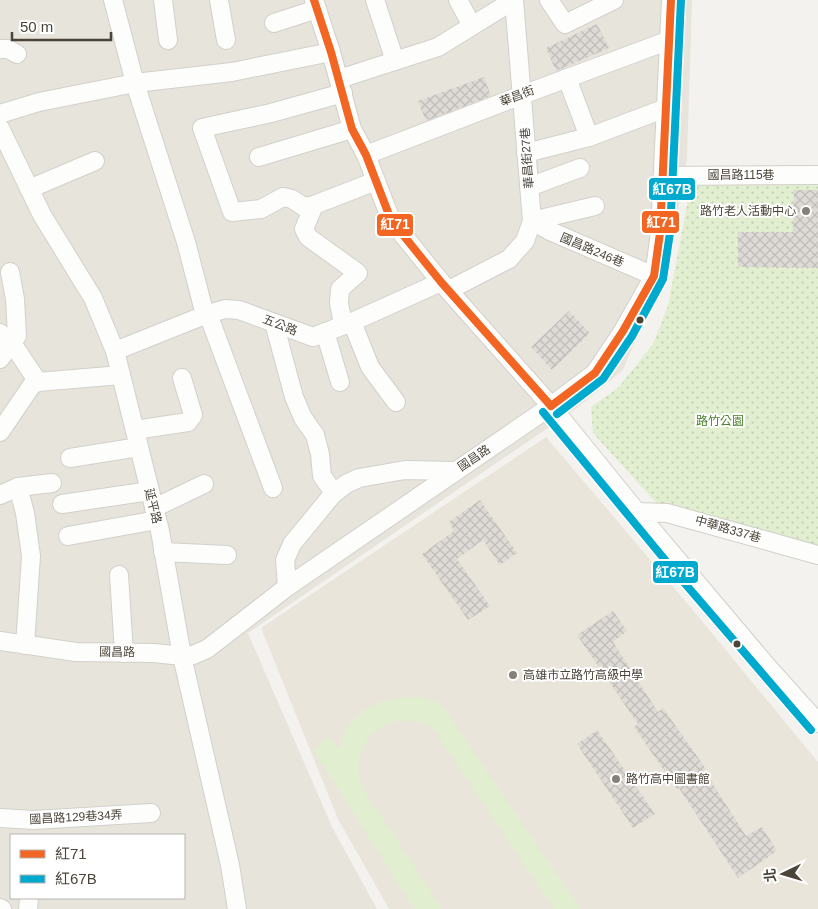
<svg xmlns="http://www.w3.org/2000/svg" width="818" height="909" font-family="Arial,'Noto Sans TC',sans-serif">
<style>
.residential{fill:#e7e4dc;fill-rule:evenodd}
.education{fill:#eae5da}
.grass{fill:url(#grass-dots)}
.garden{fill:#e1eecf}
.building{fill:url(#building-cross-hatch)}
.lines{fill:none;stroke-linecap:round;stroke-linejoin:round}
.minor-casing{stroke:#d2d0cb;stroke-width:20}
.minor{stroke:#fdfdfc;stroke-width:18}
.bus-1-casing{stroke:#fff;stroke-width:11}
.bus-2-casing{stroke:#fff;stroke-width:11}
.bus-1{stroke:#f26522;stroke-width:8}
.bus-2{stroke:#00a9ce;stroke-width:8}
.poi-dot{fill:#868178;stroke:#fff;stroke-width:2}
.bus-dot{fill:#4b4439;stroke:#fff;stroke-width:2}
.labels{text-anchor:middle;dominant-baseline:central;stroke-width:4;stroke-linejoin:round;paint-order:stroke}
.street-label{font-size:12px;fill:#4b4439;stroke:#fff}
.poi-label{font-size:12px;fill:#4b4439;stroke:#fff;text-anchor:start}
.park-label{font-size:12px;fill:#4a7f2a;stroke:#fff}
.line-badge{stroke:#fff;stroke-width:2}
.badge-label{font-size:14px;text-anchor:middle;font-weight:bold;fill:#fff}
</style>
<defs>
<pattern id="grass-dots" width="8" height="8" patternUnits="userSpaceOnUse" patternTransform="scale(1.25)"><rect width="8" height="8" fill="#e1eecf"/><path d="M2 2h.1M6 6h.1" fill="none" stroke="#c3cdb2" stroke-width="1.8" stroke-linecap="round"/></pattern>
<pattern id="building-cross-hatch" width="8" height="8" patternUnits="userSpaceOnUse" patternTransform="scale(1.25)"><rect width="8" height="8" fill="#dedbd6"/><path d="M0 0l8 8M0 8l8-8" fill="none" stroke="#c0bdb8"/></pattern>
</defs>
<rect width="100%" height="100%" fill="#f4f2ee"/>
<path class="residential" d="M0 0H692L687 158 670 258 623 370 577 408 248 633 332 827 377 909H0ZM11 835H184V898H11Z"/>
<path class="education" d="M546 437 692 609 818 762V909H389L338 819 261 628Z"/>
<path class="grass" d="M691 184 818 185V550L659 506 593 433 591 407 618 388 653 344 668 306Z"/>
<path class="garden" d="M405 697C419 697 432 697 443 707L581 909H554L432 727C415 719 398 717 381 727 361 740 353 766 363 788 369 801 380 814 388 826 406 854 424 881 442 909H414L313 749 329 737 339 750C339 744 341 740 344 735 355 710 379 700 405 697Z"/>
<g class="building">
<path d="M597 24 609 48 556 71 546 48Z"/>
<path d="M484 77 491 96 426 121 418 101Z"/>
<path d="M794 190H818V268L738 267V232H793Z"/>
<path d="M569 311 590 333 552 370 531 347Z"/>
<path d="M480 500 517 553 500 565 483 540 457 559 490 606 468 620 422 554 454 531 449 522Z"/>
<path d="M613 611 627 631 613 642 658 712 663 708 706 769 704 770 746 836 762 827 777 851 738 878 679 788 677 789 634 727 638 724 577 635Z"/>
<path d="M597 730 655 814 633 828 577 744Z"/>
</g>
<g class="lines">
<g class="minor-casing">
<g id="minor">
<path d="M113 0 135 83 186 242 205 315"/>
<path d="M163 0 168 40"/>
<path d="M219 0 226 40"/>
<path d="M314 0 331 52 352 129 366 155 391 220 441 282 551 406 632 506 766 665 818 723"/>
<path d="M375 0 395 61"/>
<path d="M458 0 472 26"/>
<path d="M549 0 565 24 614 0"/>
<path d="M274 23 317 9"/>
<path d="M0 49H8L17 54"/>
<path d="M567 78 589 137"/>
<path d="M339 79 438 47 514 0"/>
<path d="M343 93 271 113 202 128 232 212 261 209 283 197 292 199 304 207 314 205 376 181"/>
<path d="M0 114 39 102 135 83 232 72 331 52"/>
<path d="M0 128 42 215 93 298 115 351 160 531 182 656 230 865 237 909"/>
<path d="M526 153 589 137 666 108"/>
<path d="M366 155 522 95 670 40"/>
<path d="M259 157 352 129"/>
<path d="M663 176 818 175"/>
<path d="M529 187 580 168"/>
<path d="M29 189 95 161"/>
<path d="M314 205 304 229 308 237 358 273 340 289 339 303 343 325"/>
<path d="M532 221 550 231 654 276"/>
<path d="M532 221 595 206"/>
<path d="M449 290 509 259 525 241 532 221 514 0"/>
<path d="M208 314 273 488"/>
<path d="M352 322 370 367 396 402"/>
<path d="M274 323 294 397 303 418 315 435 320 454 322 476 334 493"/>
<path d="M325 332 340 382"/>
<path d="M0 333 12 343 38 382"/>
<path d="M115 351 205 315 225 309 239 310 313 337 352 322 441 282"/>
<path d="M0 359 17 336 15 299 10 272"/>
<path d="M135 430 188 422 193 415 182 378"/>
<path d="M0 432 32 385 38 382 121 375"/>
<path d="M70 458 139 447"/>
<path d="M18 487 25 513 31 556 25 645"/>
<path d="M0 495 18 487 52 483"/>
<path d="M62 504 150 491"/>
<path d="M154 508 204 484"/>
<path d="M637 512 667 513 818 555"/>
<path d="M68 536 157 520"/>
<path d="M163 552 227 555"/>
<path d="M119 575 124 653"/>
<path d="M287 587 285 560 292 544 333 494 346 484 359 478 405 470 455 471"/>
<path d="M0 641 76 652 154 653 182 656 193 655 207 649 287 587 551 406 595 373 623 331 654 276 660 233 671 0"/>
<path d="M0 818 34 820 151 813"/>
<path d="M0 908 2 909"/>
<path d="M28 909 29 898"/>
</g>
</g>
<use href="#minor" class="minor"/>
<g class="bus-1-casing">
<g id="bus-1">
<path d="M314 0 331 52 352 129 366 155 391 220 441 282 551 406"/>
<path d="M551 406 595 373 623 331 654 276 660 233 671 0"/>
</g>
</g>
<g class="bus-2-casing">
<g id="bus-2">
<path d="M543 412 675 572 811 730"/>
<path d="M557 414 603 379 632 336 663 279 670 233 681 0"/>
</g>
</g>
<use href="#bus-1" class="bus-1"/>
<use href="#bus-2" class="bus-2"/>
</g>
<g class="poi-dot">
<circle cx="806" cy="211" r="5"/>
<circle cx="513" cy="675" r="5"/>
<circle cx="616" cy="779" r="5"/>
</g>
<g class="bus-dot">
<circle cx="640" cy="320" r="4.5"/>
<circle cx="737" cy="644" r="4.5"/>
</g>
<g class="labels">
<g class="street-label">
<text transform="translate(517 96) rotate(-21)">華昌街</text>
<text transform="translate(527 158) rotate(-94)">華昌街27巷</text>
<text x="741" y="175">國昌路115巷</text>
<text transform="translate(592 250) rotate(23)">國昌路246巷</text>
<text transform="translate(280 325) rotate(21)">五公路</text>
<text transform="translate(474 458) rotate(-34)">國昌路</text>
<text transform="translate(153 506) rotate(76)">延平路</text>
<text transform="translate(728 529) rotate(16)">中華路337巷</text>
<text transform="translate(117 652) rotate(1)">國昌路</text>
<text transform="translate(76 817) rotate(-3)">國昌路129巷34弄</text>
</g>
<g class="poi-label">
<text x="796" y="211" text-anchor="end">路竹老人活動中心</text>
<text x="523" y="675">高雄市立路竹高級中學</text>
<text x="626" y="779">路竹高中圖書館</text>
</g>
<g class="park-label">
<text x="720" y="421">路竹公園</text>
</g>
</g>
<g class="line-badge">
<rect x="648" y="177" width="48" height="24" rx="5" fill="#00a9ce"/>
<rect x="641" y="210" width="39" height="24" rx="5" fill="#f26522"/>
<rect x="376" y="213" width="38" height="24" rx="5" fill="#f26522"/>
<rect x="652" y="560" width="47" height="24" rx="5" fill="#00a9ce"/>
</g>
<g class="badge-label">
<text x="672" y="194">紅67B</text>
<text x="661" y="227">紅71</text>
<text x="395" y="229">紅71</text>
<text x="675" y="577">紅67B</text>
</g>
<rect x="10" y="834" width="175" height="65" fill="#ffffff" stroke="#b7b4b0"/>
<rect x="20" y="850" width="25" height="8" fill="#f26522" stroke="#b7b4b0"/>
<text x="55" y="859" font-size="15" fill="#4b4439">紅71</text>
<rect x="20" y="875" width="25" height="8" fill="#00a9ce" stroke="#b7b4b0"/>
<text x="55" y="884" font-size="15" fill="#4b4439">紅67B</text>
<g transform="translate(783 874) rotate(265)" stroke="#ffffff" stroke-width="4" paint-order="stroke">
<path d="M0-4L9 19L0 12L-9 19Z" fill="#4b4439"/>
<text y="-8" font-size="14" font-weight="bold" text-anchor="middle" fill="#4b4439">北</text>
</g>
<path d="M12 32v8h99v-8" fill="none" stroke="#4b4439" stroke-width="2.5"/>
<text x="20" y="32" font-size="15" fill="#4b4439" stroke="#ffffff" stroke-width="4" paint-order="stroke">50 m</text>
</svg>
